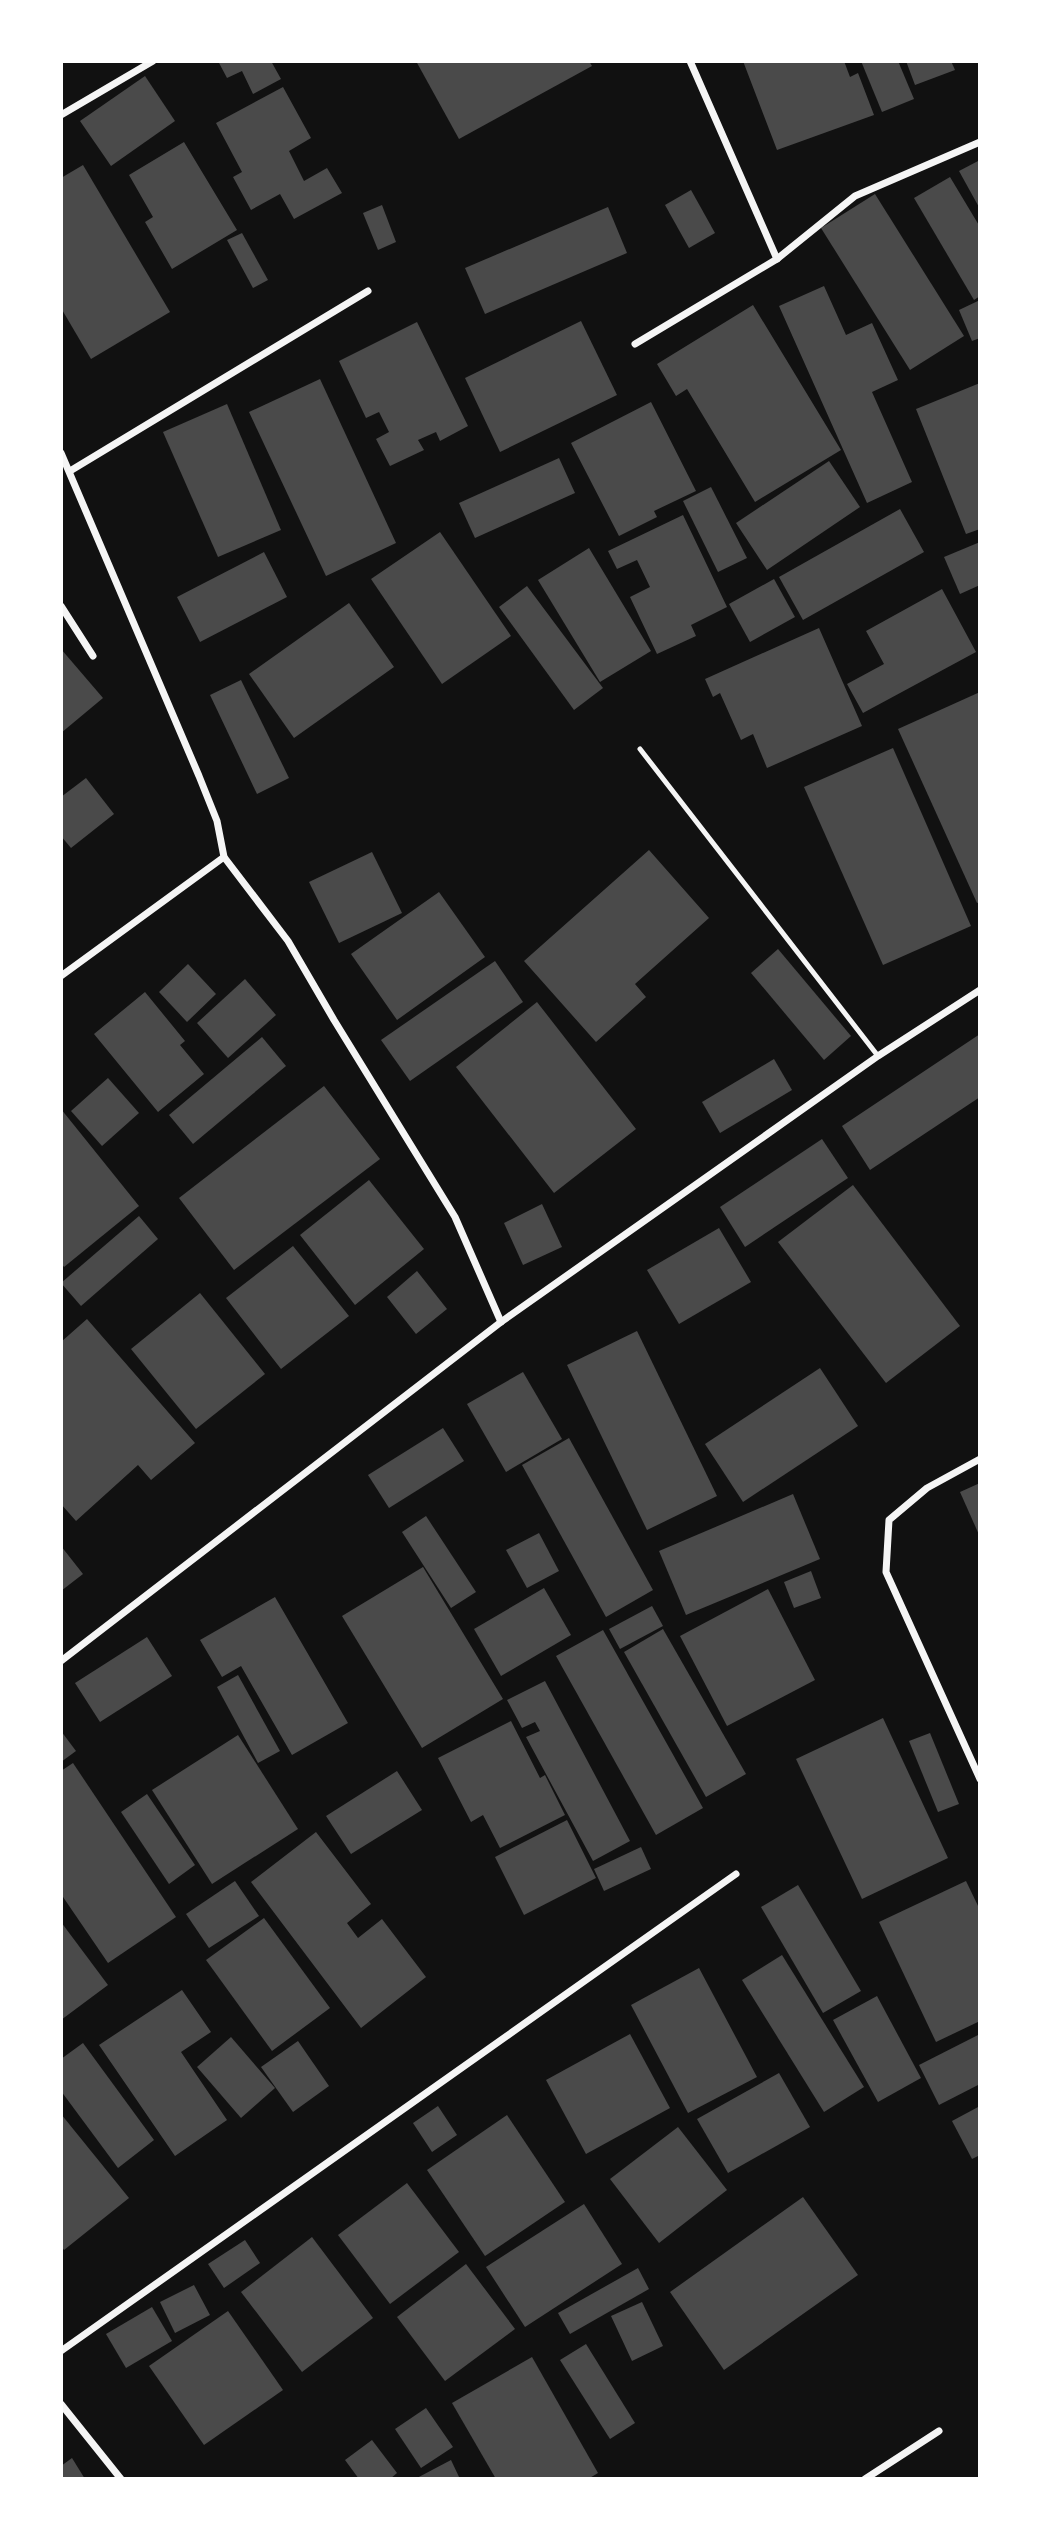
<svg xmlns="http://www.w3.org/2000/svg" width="1041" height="2540" font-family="Jost,sans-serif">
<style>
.building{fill:#4a4a4a}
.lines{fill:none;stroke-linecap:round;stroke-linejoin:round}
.service{stroke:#f5f5f5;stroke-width:5}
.minor{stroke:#f5f5f5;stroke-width:7}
</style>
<rect width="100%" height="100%" fill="#111"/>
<g class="building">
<path d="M218 61H271L281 79 253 94 242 71 227 78Z"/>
<path d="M416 61H589L592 66 459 139Z"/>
<path d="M743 61H844L850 77 858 73 874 115 777 150Z"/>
<path d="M861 61H898L914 99 882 112Z"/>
<path d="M906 61H951L955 70 915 85Z"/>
<path d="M145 76 175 121 111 166 80 121Z"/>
<path d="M283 87 311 138 289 151 304 181 327 168 342 193 294 219 280 194 251 210 233 177 242 172 216 123Z"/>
<path d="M184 142 237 230 172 269 145 222 153 217 129 175Z"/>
<path d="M980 160V209L959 171Z"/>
<path d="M83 165 170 312 91 359 61 308V178Z"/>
<path d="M950 177 980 227V296L974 300 914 198Z"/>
<path d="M691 190 715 233 689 248 665 205Z"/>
<path d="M875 194 964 336 910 370 821 228Z"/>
<path d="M382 205 396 242 378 250 363 213Z"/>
<path d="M608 207 627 253 485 314 465 268Z"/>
<path d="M242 233 268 280 253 288 227 240Z"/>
<path d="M824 286 846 335 872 323 898 380 872 392 912 482 867 503 779 306Z"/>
<path d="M980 300V338L972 341 959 310Z"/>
<path d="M753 305 841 450 755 502 687 389 676 396 657 364Z"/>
<path d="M581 321 617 395 500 452 465 378Z"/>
<path d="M417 322 468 426 440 441 436 432 418 440 424 450 390 466 376 439 389 432 379 412 366 418 339 361Z"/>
<path d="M320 379 396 543 326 576 249 412Z"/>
<path d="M980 383V529L966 534 916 409Z"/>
<path d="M651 402 696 491 654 511 657 517 619 536 571 443Z"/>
<path d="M227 404 281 530 218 557 163 432Z"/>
<path d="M559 458 575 493 475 538 459 503Z"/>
<path d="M829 461 860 507 767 570 736 523Z"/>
<path d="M711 487 747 558 718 572 683 501Z"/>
<path d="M900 509 924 552 803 620 779 577Z"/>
<path d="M683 515 727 607 691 625 696 636 657 654 630 597 650 587 637 560 617 569 608 551Z"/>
<path d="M440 532 511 636 442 684 371 579Z"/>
<path d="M980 542V585L960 594 944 557Z"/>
<path d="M589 548 651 651 600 682 538 580Z"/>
<path d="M264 552 287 597 200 642 177 597Z"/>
<path d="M774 579 795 617 750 642 729 604Z"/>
<path d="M527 586 603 688 574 710 499 607Z"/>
<path d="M942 589 976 652 863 713 847 684 884 664 866 631Z"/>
<path d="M349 603 394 667 294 738 249 674Z"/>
<path d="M819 628 862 726 767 768 753 734 741 740 720 693 713 697 705 679Z"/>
<path d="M61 649 103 698 61 733Z"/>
<path d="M241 680 289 778 257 794 210 695Z"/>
<path d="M980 692V902L977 903 898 729Z"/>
<path d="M893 748 971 926 883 965 804 787Z"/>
<path d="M86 778 114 814 71 848 61 836V797Z"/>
<path d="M649 850 709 918 635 984 646 997 596 1042 524 961Z"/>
<path d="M372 852 402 913 339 943 309 882Z"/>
<path d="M439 892 485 957 397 1020 351 954Z"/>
<path d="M778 949 851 1036 824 1060 751 973Z"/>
<path d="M495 961 523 1002 410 1081 381 1040Z"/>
<path d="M188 964 216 994 187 1022 159 992Z"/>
<path d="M245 979 276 1015 228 1058 197 1023Z"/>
<path d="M145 992 185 1041 180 1045 204 1074 158 1112 94 1034Z"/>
<path d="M537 1002 636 1129 554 1193 456 1067Z"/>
<path d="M980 1034V1097L870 1170 842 1126Z"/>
<path d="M262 1037 286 1066 193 1144 169 1115Z"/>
<path d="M774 1059 792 1090 720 1133 702 1102Z"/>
<path d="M108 1078 139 1113 102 1146 71 1111Z"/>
<path d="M324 1086 380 1159 234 1270 179 1198Z"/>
<path d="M61 1109 139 1206 64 1267 61 1263Z"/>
<path d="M822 1139 848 1178 745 1247 720 1207Z"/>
<path d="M369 1180 424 1249 355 1305 300 1235Z"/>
<path d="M853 1185 960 1326 886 1383 778 1242Z"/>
<path d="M542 1204 562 1247 523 1265 504 1223Z"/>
<path d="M139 1216 158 1239 81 1306 61 1283Z"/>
<path d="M719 1228 751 1282 679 1324 647 1270Z"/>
<path d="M293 1246 349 1316 281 1369 226 1298Z"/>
<path d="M417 1271 447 1309 416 1334 387 1297Z"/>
<path d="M200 1293 265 1374 196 1429 131 1349Z"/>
<path d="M87 1319 195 1443 151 1480 138 1465 76 1521 61 1504V1342Z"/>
<path d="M637 1331 717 1496 647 1530 567 1365Z"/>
<path d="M820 1368 858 1426 743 1502 705 1444Z"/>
<path d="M523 1372 562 1439 506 1472 467 1404Z"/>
<path d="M443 1428 464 1461 389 1508 368 1475Z"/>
<path d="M569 1438 653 1590 606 1617 522 1465Z"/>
<path d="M980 1483V1537L960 1492Z"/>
<path d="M793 1494 820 1559 686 1615 659 1551Z"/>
<path d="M426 1516 476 1592 451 1608 402 1532Z"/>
<path d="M539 1533 559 1571 527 1588 506 1550Z"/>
<path d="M61 1546 83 1574 61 1591Z"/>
<path d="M423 1567 503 1699 422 1748 342 1616Z"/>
<path d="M811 1571 821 1598 794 1608 784 1582Z"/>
<path d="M544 1588 571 1635 501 1676 474 1629Z"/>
<path d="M768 1589 815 1680 727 1726 680 1636Z"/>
<path d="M275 1597 348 1723 292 1755 241 1666 222 1677 200 1640Z"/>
<path d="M652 1606 663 1626 620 1649 609 1629Z"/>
<path d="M663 1629 746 1774 706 1797 624 1652Z"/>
<path d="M603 1630 703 1808 656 1835 556 1656Z"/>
<path d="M147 1637 172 1676 100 1722 75 1683Z"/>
<path d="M238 1675 280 1751 258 1763 217 1687Z"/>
<path d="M545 1681 630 1841 593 1861 526 1737 540 1731 535 1722 522 1728 507 1700Z"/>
<path d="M883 1718 948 1858 862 1899 796 1759Z"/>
<path d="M511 1721 540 1778 545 1775 565 1815 500 1848 483 1815 471 1822 438 1758Z"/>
<path d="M61 1731 76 1751 61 1762Z"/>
<path d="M930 1733 959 1804 938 1812 909 1741Z"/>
<path d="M238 1735 298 1829 212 1884 152 1790Z"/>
<path d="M73 1763 176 1917 108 1963 61 1894V1771Z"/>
<path d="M397 1771 422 1810 351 1854 326 1816Z"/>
<path d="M147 1794 195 1865 169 1884 121 1812Z"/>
<path d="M567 1820 596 1878 524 1915 495 1857Z"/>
<path d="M316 1832 371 1904 347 1923 358 1938 382 1919 426 1977 361 2028 251 1882Z"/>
<path d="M641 1847 651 1869 604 1891 594 1869Z"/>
<path d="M235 1881 259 1916 209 1948 186 1914Z"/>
<path d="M966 1881 980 1910V2021L936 2042 879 1922Z"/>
<path d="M798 1885 861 1991 823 2013 761 1907Z"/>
<path d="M264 1918 330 2008 272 2051 206 1960Z"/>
<path d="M61 1922 108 1985 61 2020Z"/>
<path d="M782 1955 864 2087 824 2112 742 1980Z"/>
<path d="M699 1968 757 2077 688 2113 631 2005Z"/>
<path d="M182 1990 211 2032 181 2052 227 2120 175 2156 99 2045Z"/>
<path d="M877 1996 921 2078 878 2102 833 2020Z"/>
<path d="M630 2034 670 2108 586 2154 546 2080Z"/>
<path d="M980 2034V2084L939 2105 919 2065Z"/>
<path d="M231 2037 275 2088 241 2118 197 2067Z"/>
<path d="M298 2041 329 2086 293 2112 261 2067Z"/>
<path d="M83 2043 154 2140 118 2168 61 2091V2059Z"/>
<path d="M779 2073 810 2127 728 2173 697 2119Z"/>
<path d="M438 2106 457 2135 432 2152 413 2123Z"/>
<path d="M980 2106V2155L972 2159 952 2121Z"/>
<path d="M61 2114 129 2198 64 2250 61 2246Z"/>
<path d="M507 2115 565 2202 485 2256 427 2170Z"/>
<path d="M678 2127 727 2190 659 2243 610 2179Z"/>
<path d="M407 2183 459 2252 390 2304 338 2235Z"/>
<path d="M803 2197 858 2275 724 2370 670 2292Z"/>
<path d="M584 2204 622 2264 525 2327 486 2267Z"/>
<path d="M312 2237 373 2318 302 2372 241 2292Z"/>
<path d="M245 2240 260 2263 224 2288 208 2264Z"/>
<path d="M466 2264 515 2329 445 2381 397 2317Z"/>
<path d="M638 2268 649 2289 570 2334 558 2313Z"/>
<path d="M194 2285 210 2315 175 2333 160 2302Z"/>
<path d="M642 2302 663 2346 632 2361 611 2316Z"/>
<path d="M152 2307 172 2341 126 2368 106 2334Z"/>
<path d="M228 2311 283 2390 204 2445 149 2366Z"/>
<path d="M586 2344 635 2423 610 2439 560 2360Z"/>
<path d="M532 2357 598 2473 588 2479H496L452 2403Z"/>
<path d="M426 2408 453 2447 421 2468 395 2429Z"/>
<path d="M372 2440 397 2473 390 2479H359L345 2460Z"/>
<path d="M72 2458 85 2479H61V2466Z"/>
<path d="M451 2460 460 2479H415Z"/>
</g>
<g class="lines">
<path class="service" d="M640 749 878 1056"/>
<g class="minor">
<path d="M690 61 777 259"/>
<path d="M61 115 153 61"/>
<path d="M635 344 777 259 855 196 980 142"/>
<path d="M61 453 199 776 217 821 224 857 288 941 334 1020 455 1217 501 1322"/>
<path d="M70 471 368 291"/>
<path d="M61 606 93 656"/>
<path d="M61 976 224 857"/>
<path d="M980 1459 927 1488 889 1520 886 1572 980 1779"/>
<path d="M61 1661 501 1322 878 1056 980 990"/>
<path d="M61 2351 736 1874"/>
<path d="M61 2404 121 2479"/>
<path d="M865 2479 939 2431"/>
</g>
</g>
<rect width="1041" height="2540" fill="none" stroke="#ffffff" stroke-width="126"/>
</svg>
